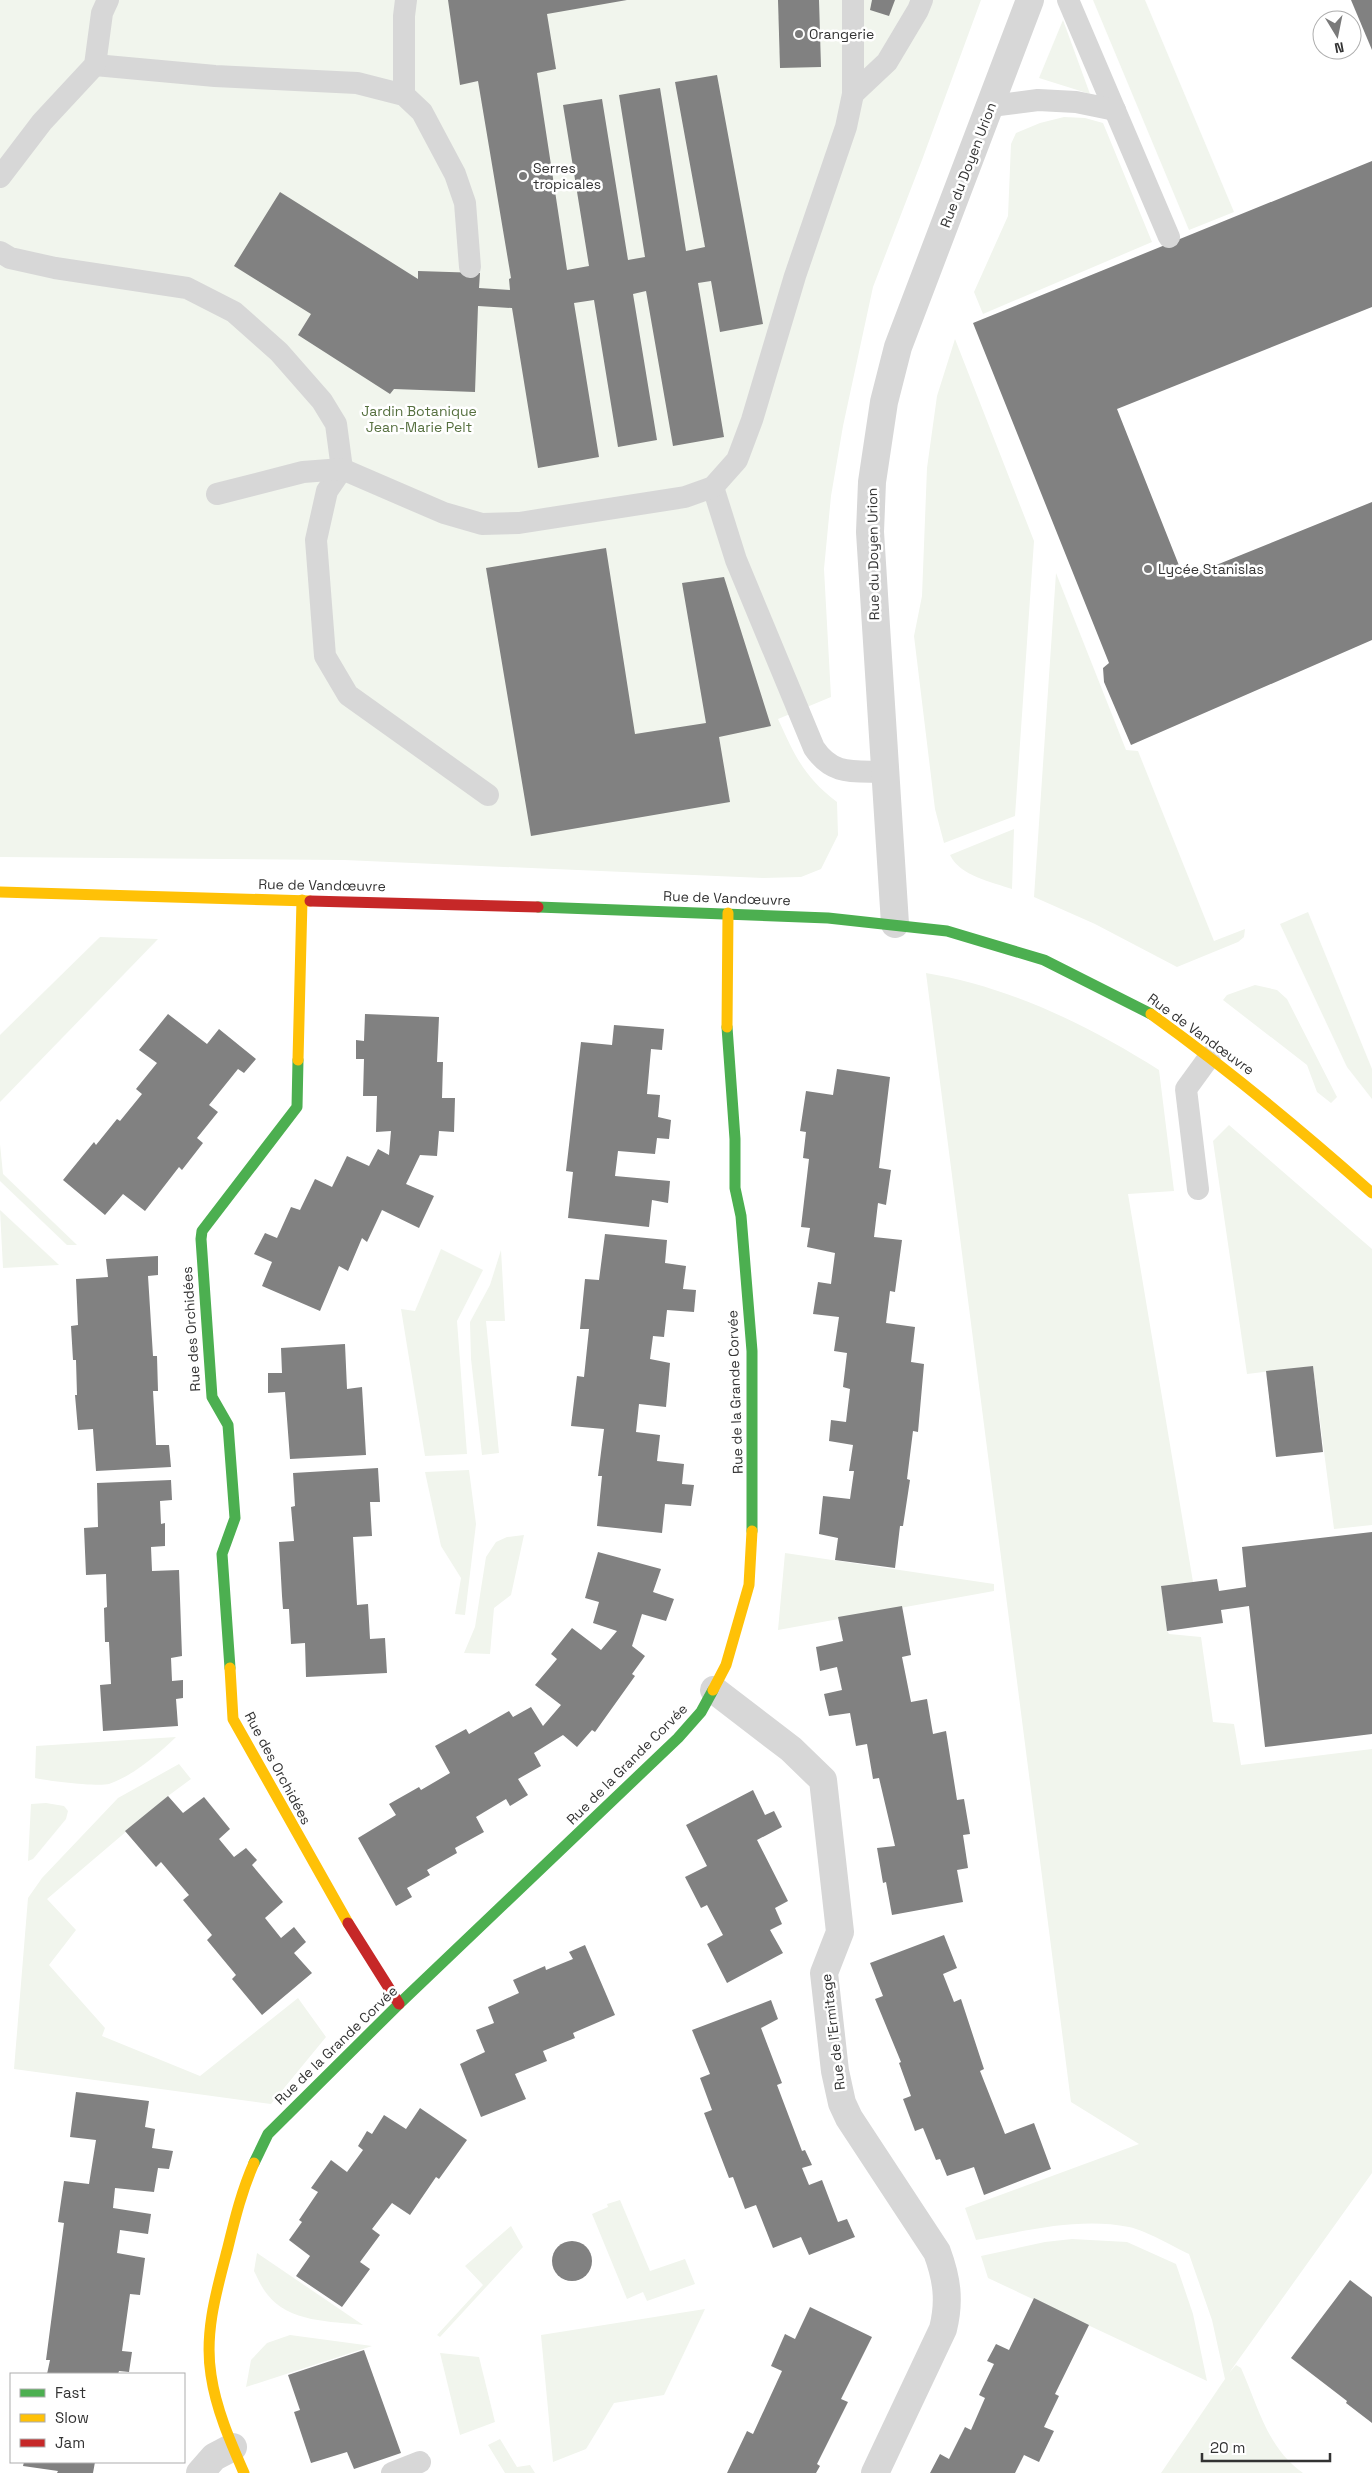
<svg xmlns="http://www.w3.org/2000/svg" width="1372" height="2473" font-family="'Space Grotesk',sans-serif">
<style>
.green{fill:#f1f5ed}
.building{fill:#818181}
.lines{fill:none;stroke-linecap:round;stroke-linejoin:round}
.lane{stroke:#d7d7d7;stroke-width:22}
.street{stroke:#d7d7d7;stroke-width:28}
.fast{stroke:#4caf50;stroke-width:11}
.slow{stroke:#ffc107;stroke-width:11}
.jam{stroke:#c62828;stroke-width:11}
.poi-dot{fill:#7a7a7a;stroke:#fff;stroke-width:2}
.labels{text-anchor:middle;dominant-baseline:central;stroke-width:5;stroke-linejoin:round;paint-order:stroke}
.poi-label{font-size:14px;fill:#333;stroke:#fff;text-anchor:start}
.street-label{font-size:14px;fill:#333;stroke:#fff}
.park-label{font-size:14px;fill:#56703f;stroke:#fff}
</style>
<rect width="100%" height="100%" fill="#fff"/>
<g class="green">
<path d="M0 0H981L922 160 873 287 843 426 831 496 824 569 831 697 778 719C795 756 804 777 837 802L838 835 821 869 801 877 763 878 344 860 0 857Z"/>
<path d="M1093 0H1145L1234 212 1189 230Z"/>
<path d="M1063 20 1090 94 1039 78Z"/>
<path d="M1064 117 1085 118 1103 123 1152 242 983 314 974 292 1008 216 1011 144 1016 133 1040 123Z"/>
<path d="M955 339 1034 541 1015 816 944 843 935 809 914 636 922 596 927 468 937 396Z"/>
<path d="M1056 573 1126 750 1138 751 1214 941 1245 929 1244 937 1238 942 1177 967 1095 924 1034 897Z"/>
<path d="M1014 829 1012 889C992 882 960 876 950 855Z"/>
<path d="M1308 912 1372 1069V1099L1347 1067 1280 924Z"/>
<path d="M100 937 158 939 0 1102V1035Z"/>
<path d="M926 973C1010 987 1088 1025 1159 1070L1174 1191 1128 1194 1193 1582 1161 1586 1167 1631 1169 1634 1201 1637 1213 1722 1234 1724 1241 1765 1372 1749V2173L1229 2373 1236 2365 1241 2368C1258 2406 1267 2448 1303 2473H1161L1225 2379 1212 2320 1189 2254C1172 2246 1147 2231 1129 2227 1079 2217 1025 2231 976 2240L965 2208 1139 2144 1071 2102Z"/>
<path d="M1255 985 1277 990 1287 999 1337 1097 1331 1103 1317 1092 1307 1065 1223 1000 1227 995Z"/>
<path d="M1229 1125 1372 1249V1525L1334 1529 1313 1366 1247 1374 1213 1141Z"/>
<path d="M0 1144 3 1174 77 1245H67L0 1181Z"/>
<path d="M0 1210 59 1265 3 1268Z"/>
<path d="M441 1249 483 1270 457 1321 467 1454 425 1456 401 1309 415 1311Z"/>
<path d="M501 1250 505 1321H486L499 1453 482 1455 471 1359 470 1322 490 1285Z"/>
<path d="M469 1470 476 1524 465 1615 455 1614 461 1578 441 1546 425 1472Z"/>
<path d="M524 1535 511 1595 494 1608 490 1654 464 1653 475 1627 486 1557 496 1542 507 1537Z"/>
<path d="M785 1553 994 1584V1591L778 1630Z"/>
<path d="M176 1737C157 1755 134 1775 109 1784 98 1787 48 1781 35 1778L36 1746Z"/>
<path d="M179 1764 191 1779 168 1796 47 1899 76 1930 49 1965 105 2028 102 2036 200 2076 298 1998 326 2037 271 2104 14 2069 28 1898 42 1878 118 1798Z"/>
<path d="M46 1803 64 1806 68 1811 66 1819 33 1859 28 1861 31 1804Z"/>
<path d="M620 2200 650 2271 685 2259 695 2284 647 2301 643 2292 627 2299 592 2214 608 2207 607 2204Z"/>
<path d="M511 2226 523 2247 440 2337 437 2335 483 2285 465 2266Z"/>
<path d="M1072 2239 1127 2242 1176 2264 1193 2314 1207 2381 988 2278 981 2256 1045 2242Z"/>
<path d="M257 2253 363 2325C331 2321 289 2323 267 2294 262 2288 258 2279 254 2271Z"/>
<path d="M705 2309 664 2395 614 2403 586 2449 553 2462 541 2335Z"/>
<path d="M290 2335 372 2346 246 2387 251 2360 267 2343Z"/>
<path d="M440 2353 479 2357 495 2422 460 2435Z"/>
<path d="M500 2439 517 2467 530 2465 535 2473H505L488 2445Z"/>
</g>
<g class="building">
<path d="M448 0H627L547 14 556 69 537 73 567 270 589 266 563 105 602 99 628 260 645 257 619 95 660 88 686 251 705 247 675 82 717 75 763 324 720 332 711 281 698 283 724 437 673 446 646 291 633 294 657 440 618 447 594 300 574 303 599 457 538 468 512 308 478 306 475 392 394 389 390 394 298 335 311 314 234 266 280 192 418 279V271L480 273 479 288 510 290 509 279 511 278 478 81 460 85Z"/>
<path d="M778 0H819L821 67 780 68Z"/>
<path d="M872 0H895L889 16 870 10Z"/>
<path d="M1351 0H1372V50Z"/>
<path d="M1372 161V307L1117 409 1184 578 1372 502V640L1131 745 1104 682 1103 668 1109 663 973 323Z"/>
<path d="M606 548 635 734 706 723 682 583 724 577 771 726 719 737 730 802 531 836 486 568Z"/>
<path d="M168 1014 207 1044 219 1029 256 1059 244 1073 238 1069 209 1105 218 1112 197 1138 203 1143 182 1170 179 1167 145 1211 123 1194 105 1215 63 1180 94 1142 96 1145 117 1119 120 1121 142 1094 136 1089 157 1063 139 1050Z"/>
<path d="M365 1014 439 1017 437 1062H443L442 1098H455L454 1132 439 1131 437 1156 420 1155 406 1184 434 1196 419 1228 382 1210 367 1242 362 1238 348 1271 339 1266 320 1311 262 1286 272 1262 254 1254 265 1233 277 1238 291 1207 300 1210 315 1179 332 1187 347 1156 369 1166 378 1149 389 1155 391 1131 376 1132 377 1096H363L364 1059H356V1040L364 1041Z"/>
<path d="M614 1025 664 1029 662 1050 651 1049 647 1094 660 1095 658 1117 671 1120 669 1139 657 1138 655 1154 618 1151 615 1176 670 1181 668 1203 652 1200 649 1227 568 1218 573 1172 566 1171 581 1042 612 1045Z"/>
<path d="M837 1069 890 1077 879 1168 891 1170 886 1205 878 1203 874 1237 902 1240 895 1292 890 1291 886 1323 915 1327 911 1362 924 1364 918 1432 913 1431 907 1479 910 1480 903 1526H900L895 1568 835 1560 838 1538 819 1534 823 1496 850 1499 854 1471H849L853 1445 829 1441 831 1420 846 1422 850 1389 843 1387 847 1353 834 1351 839 1317 813 1314 818 1282 831 1284 835 1253 807 1247 810 1228 801 1227 809 1159 803 1158 806 1132 800 1131 806 1091 833 1095Z"/>
<path d="M605 1234 667 1240 665 1263 686 1266 683 1289 696 1290 694 1312 667 1310 664 1337 653 1336 650 1359 670 1363 666 1407 639 1404 636 1432 660 1435 657 1461 684 1464 682 1484 694 1485 691 1506 665 1504 662 1533 597 1526 602 1476H598L604 1429 571 1426 577 1376 584 1377 589 1329H580L585 1279 599 1280Z"/>
<path d="M158 1256V1275L148 1276 153 1356H157L158 1391H153L156 1445H169L171 1467 96 1471 93 1429 78 1430 75 1395H77L76 1360H73L71 1326 78 1325 76 1279 108 1277 106 1259Z"/>
<path d="M345 1344 347 1389 362 1387 366 1455 290 1459 285 1392 268 1393V1373H282L281 1348Z"/>
<path d="M1313 1366 1323 1452 1276 1457 1266 1371Z"/>
<path d="M378 1468 380 1502H370L372 1536 353 1537 357 1605 368 1604 370 1639 385 1638 387 1673 306 1677 305 1643 291 1644 289 1609H283L282 1596 279 1542 294 1541 291 1507 295 1506 293 1473Z"/>
<path d="M171 1480 172 1500 160 1501 161 1524 165 1523V1546L151 1547 152 1571 179 1570 182 1656 171 1658 172 1681 183 1680V1698L176 1699 178 1726 103 1731 100 1685 111 1684 109 1642H105L104 1608 107 1607 106 1574 86 1575 84 1528 98 1527 97 1483Z"/>
<path d="M1372 1532V1734L1265 1747 1249 1606 1221 1610 1223 1623 1167 1631 1161 1586 1217 1579 1219 1591 1246 1587 1242 1547Z"/>
<path d="M598 1552 661 1569 653 1592 674 1599 666 1621 642 1614 632 1646 645 1656 632 1674 635 1676 595 1732 592 1730 577 1747 563 1735 534 1753 541 1766 518 1779 528 1795 510 1806 506 1799 476 1817 484 1832 455 1848 457 1853 427 1870 430 1875 407 1888 412 1897 396 1906 358 1838 396 1815 389 1804 419 1787 421 1790 450 1773 435 1746 466 1729 469 1734 509 1711 513 1717 531 1707 543 1726 561 1705 535 1685 557 1659 551 1654 572 1628 601 1650 617 1631 593 1623 599 1602 585 1598Z"/>
<path d="M902 1606 911 1655 902 1657 911 1702 927 1699 933 1734 946 1731 957 1800 964 1799 970 1834 963 1835 968 1868 957 1870 963 1902 892 1915 886 1882 883 1883 877 1848 895 1846 879 1778 873 1779 867 1744 856 1746 850 1713 829 1716 824 1694 842 1690 837 1667 820 1671 816 1647 843 1641 838 1617Z"/>
<path d="M753 1790 765 1815 774 1811 782 1827 757 1840 788 1901 775 1908 782 1924 770 1930 783 1953 727 1983 707 1944 723 1935 707 1905 701 1908 685 1877 707 1866 686 1825Z"/>
<path d="M168 1796 183 1813 204 1797 230 1829 219 1839 234 1857 246 1848 257 1860 252 1865 283 1902 265 1918 281 1938 294 1927 306 1942 294 1953 312 1973 262 2015 232 1979 236 1975 207 1940 212 1935 183 1900 189 1895 161 1862 156 1867 125 1831Z"/>
<path d="M944 1935 957 1968 943 1974 954 2002 961 1999 984 2069 980 2071 1005 2134 1034 2123 1051 2169 984 2195 974 2167 947 2176 940 2159 936 2160 923 2128 915 2131 903 2099 911 2096 899 2063 901 2062 875 1999 883 1996 870 1963Z"/>
<path d="M585 1945 615 2015 573 2033 575 2038 543 2051 547 2061 515 2074 526 2099 481 2117 460 2064 485 2052 476 2030 494 2023 488 2007 519 1993 513 1980 545 1966 546 1970 573 1959 569 1952Z"/>
<path d="M771 2000 778 2019 761 2028 782 2083 777 2085 802 2151 805 2150 812 2165 802 2168 809 2185 822 2180 838 2222 847 2219 855 2237 809 2255 801 2237 773 2248 756 2205 745 2209 733 2177 729 2178 704 2113 712 2110 700 2078 710 2074 692 2030Z"/>
<path d="M76 2092 149 2101 145 2127 155 2129 152 2148 173 2151 169 2169 158 2168 154 2192 115 2188 113 2208 151 2214 148 2234 120 2230 117 2253 145 2258 140 2295 130 2294 122 2351 132 2352 129 2372 119 2371 118 2374H47L50 2360H46L64 2223 58 2222 64 2181 89 2184 96 2140 70 2137Z"/>
<path d="M420 2108 467 2140 439 2179 436 2177 410 2215 392 2203 372 2229 380 2235 360 2262 370 2269 342 2307 296 2276 310 2256 289 2240 302 2222 299 2220 318 2192 311 2188 331 2160 347 2172 363 2150 358 2146 367 2131 372 2134 384 2115 406 2129Z"/>
<circle cx="572" cy="2261" r="20"/>
<path d="M1350 2280 1372 2297V2423L1346 2403 1347 2401 1291 2358Z"/>
<path d="M1034 2298 1089 2325 1055 2394 1059 2396 1044 2427 1054 2431 1039 2462 1024 2455 1015 2473H930L940 2454 949 2459 965 2427 971 2430 985 2398 979 2395 994 2364 987 2361 996 2344 1009 2350Z"/>
<path d="M810 2307 872 2337 841 2399 848 2402 817 2464 820 2466 816 2473H727L747 2431 753 2434 782 2371 771 2366 785 2334 795 2339Z"/>
<path d="M364 2350 401 2453 354 2469 347 2452 311 2463 294 2412 300 2410 288 2375Z"/>
<path d="M24 2462H95L93 2473H57L58 2471 23 2466Z"/>
</g>
<g class="lines">
<g class="lane">
<path d="M1068 0 1169 237"/>
<path d="M95 65 215 76 357 83 404 95 422 112 455 174 465 203 470 267"/>
<path d="M853 94 887 62 918 10 922 0"/>
<path d="M404 95V16L406 0"/>
<path d="M991 106 1038 100 1076 102 1115 110"/>
<path d="M0 177 42 122 95 65 102 13 108 0"/>
<path d="M0 252 10 258 55 268 187 288 234 312 279 352 322 401 336 424 342 469 327 491 316 540 325 656 348 695 488 795"/>
<path d="M713 487 736 560 814 748C833 776 853 771 884 772"/>
<path d="M217 494 303 472 342 469 444 513 482 524 519 523 685 497 713 487 737 460 752 420 795 276 846 127 853 94V0"/>
<path d="M1198 1189 1186 1089 1210 1056"/>
<path d="M392 2473 420 2462"/>
</g>
<g class="street">
<path d="M895 924 870 532 872 482 884 402 898 347 1030 0"/>
<path d="M714 1690 791 1749 823 1780 840 1932 824 1973 835 2071 842 2103 849 2118 937 2252C947 2279 950 2301 943 2329L875 2473"/>
<path d="M200 2473 214 2457 233 2447"/>
</g>
<g class="fast">
<path d="M538 907 828 918 947 931 1044 960 1151 1014"/>
<path d="M727 1027 735 1139V1188L741 1216 752 1351V1531"/>
<path d="M230 1668 222 1554 235 1518 228 1425 212 1397 201 1239 202 1231 297 1107 298 1060"/>
<path d="M254 2163 268 2134 399 2004 678 1738 701 1712 713 1690"/>
</g>
<g class="slow">
<path d="M0 892 310 901"/>
<path d="M1151 1014C1229 1070 1301 1130 1372 1193"/>
<path d="M727 1027 728 913"/>
<path d="M298 1060 302 900"/>
<path d="M230 1668 233 1719 348 1923"/>
<path d="M713 1690 726 1665 749 1585 752 1531"/>
<path d="M244 2473C230 2441 216 2409 211 2375 204 2332 217 2289 228 2247 235 2218 242 2190 254 2163"/>
</g>
<g class="jam">
<path d="M310 901 538 907"/>
<path d="M348 1923 399 2004"/>
</g>
</g>
<g class="poi-dot">
<circle cx="799" cy="34" r="5"/>
<circle cx="523" cy="176" r="5"/>
<circle cx="1148" cy="569" r="5"/>
</g>
<g class="labels">
<g class="poi-label">
<text x="809" y="34">Orangerie</text>
<text x="533" y="168">Serres<tspan x="533" dy="16">tropicales</tspan></text>
<text x="1158" y="569">Lycée Stanislas</text>
</g>
<g class="street-label">
<text transform="translate(968 165) rotate(-69)">Rue du Doyen Urion</text>
<text transform="translate(873 554) rotate(-91)">Rue du Doyen Urion</text>
<text transform="translate(322 885) rotate(1)">Rue de Vandœuvre</text>
<text transform="translate(727 898) rotate(2)">Rue de Vandœuvre</text>
<text transform="translate(1201 1034) rotate(36)">Rue de Vandœuvre</text>
<text transform="translate(191 1329) rotate(-94)">Rue des Orchidées</text>
<text transform="translate(735 1392) rotate(-92)">Rue de la Grande Corvée</text>
<text transform="translate(627 1764) rotate(-45)">Rue de la Grande Corvée</text>
<text transform="translate(278 1768) rotate(62)">Rue des Orchidées</text>
<text transform="translate(833 2032) rotate(-97)">Rue de l'Ermitage</text>
<text transform="translate(336 2045) rotate(-44)">Rue de la Grande Corvée</text>
</g>
<g class="park-label">
<text x="419" y="411">Jardin Botanique<tspan x="419" dy="16">Jean-Marie Pelt</tspan></text>
</g>
</g>
<rect x="10" y="2373" width="175" height="90" fill="#ffffff" stroke="#adadad"/>
<rect x="20" y="2389" width="25" height="8" fill="#4caf50" stroke="#adadad"/>
<text x="55" y="2398" font-size="15" fill="#333333">Fast</text>
<rect x="20" y="2414" width="25" height="8" fill="#ffc107" stroke="#adadad"/>
<text x="55" y="2423" font-size="15" fill="#333333">Slow</text>
<rect x="20" y="2439" width="25" height="8" fill="#c62828" stroke="#adadad"/>
<text x="55" y="2448" font-size="15" fill="#333333">Jam</text>
<g transform="translate(1337 35) rotate(170)"><circle r="24" fill="#ffffff" stroke="#adadad"/>
<path d="M0-4L9 19L0 12L-9 19Z" fill="#7a7a7a"/>
<text y="-8" font-size="14" font-weight="bold" text-anchor="middle" fill="#333333">N</text>
</g>
<path d="M1202 2453v8h128v-8" fill="none" stroke="#333333" stroke-width="2.5"/>
<text x="1210" y="2453" font-size="15" fill="#333333" stroke="#ffffff" stroke-width="4" paint-order="stroke">20 m</text>
</svg>
